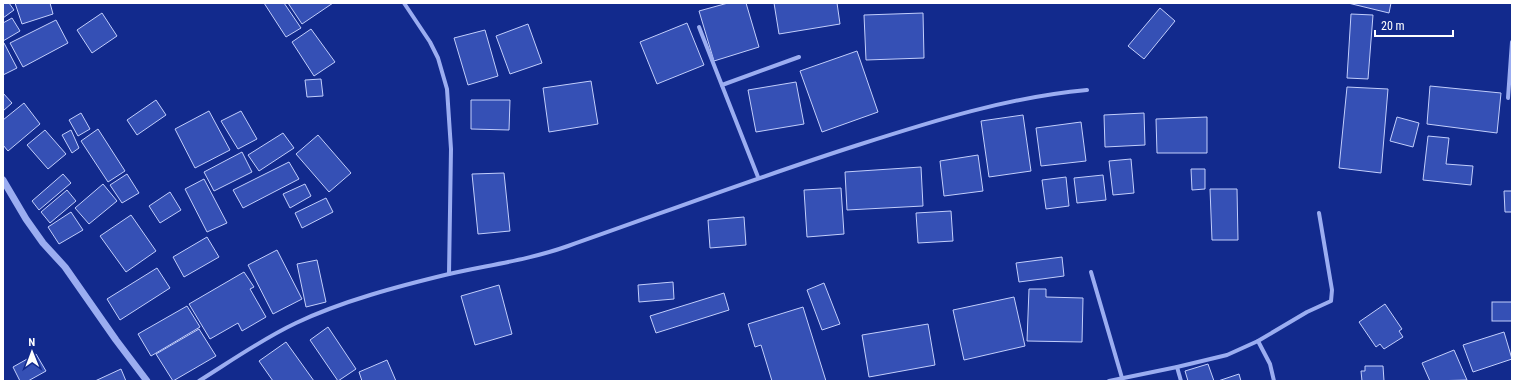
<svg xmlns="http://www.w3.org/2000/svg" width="1515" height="384" font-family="'Roboto Condensed',sans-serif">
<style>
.building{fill:#3550b5;stroke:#c2cefc}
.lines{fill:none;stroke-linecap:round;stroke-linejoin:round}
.minor{stroke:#9badf1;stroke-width:4}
.tertiary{stroke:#9badf1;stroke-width:7}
</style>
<rect width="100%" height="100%" fill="#122a8d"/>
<g class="building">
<path d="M3 3H9L14 10 3 18Z"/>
<path d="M15 3H50L53 14 22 24Z"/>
<path d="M264 3H284L301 28 286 37Z"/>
<path d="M288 3H333L302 24Z"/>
<path d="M728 3H746L759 47 714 61 699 11Z"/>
<path d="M774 3H837L840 24 779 34Z"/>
<path d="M1348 3H1391L1389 13Z"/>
<path d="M1160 8 1175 21 1144 59 1128 46Z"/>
<path d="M102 13 117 36 92 53 77 30Z"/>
<path d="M923 13 924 58 866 60 864 15Z"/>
<path d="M1351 14 1373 15 1368 79 1347 78Z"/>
<path d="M12 18 20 31 3 41V23Z"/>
<path d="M56 20 68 43 23 67 10 43Z"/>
<path d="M687 23 704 65 657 84 640 42Z"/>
<path d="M528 24 542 63 510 74 496 36Z"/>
<path d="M311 29 335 62 314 76 292 42Z"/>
<path d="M485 30 498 76 468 85 454 38Z"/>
<path d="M4 43 17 68 3 75V44Z"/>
<path d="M857 51 878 112 822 132 800 71Z"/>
<path d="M321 79 323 96 307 97 305 80Z"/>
<path d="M591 81 598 124 549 132 543 88Z"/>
<path d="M796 82 804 124 756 132 748 90Z"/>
<path d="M1430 86 1501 93 1497 133 1427 124Z"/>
<path d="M1347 87 1388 89 1381 173 1339 168Z"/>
<path d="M3 93 12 103 3 111Z"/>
<path d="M156 100 166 115 137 135 127 120Z"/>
<path d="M471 100H510L509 130 471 129Z"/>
<path d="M24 103 40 124 8 151 3 145V120Z"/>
<path d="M209 111 230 150 195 168 175 129Z"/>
<path d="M241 111 257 139 238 149 221 121Z"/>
<path d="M81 113 90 129 78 136 69 120Z"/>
<path d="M1144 113 1145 145 1105 147 1104 115Z"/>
<path d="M1023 115 1031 171 989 177 981 121Z"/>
<path d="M1207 117V153H1157L1156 119Z"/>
<path d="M1397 117 1419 123 1413 147 1390 141Z"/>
<path d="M1081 122 1086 161 1041 166 1036 128Z"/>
<path d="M98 129 125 171 108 182 81 141Z"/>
<path d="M45 130 66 154 48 169 27 145Z"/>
<path d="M71 130 79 148 72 153 62 135Z"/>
<path d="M283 133 294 148 259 171 248 155Z"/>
<path d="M318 135 351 173 329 192 296 154Z"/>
<path d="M1428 136 1449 138 1446 164 1473 166 1471 185 1423 180Z"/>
<path d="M242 152 252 172 214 191 204 172Z"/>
<path d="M978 155 983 191 944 196 940 161Z"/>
<path d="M1131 159 1134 193 1113 195 1109 161Z"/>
<path d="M289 162 299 179 243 208 233 190Z"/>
<path d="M921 167 923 206 847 210 845 172Z"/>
<path d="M1191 169H1205V189L1192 190Z"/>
<path d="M504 173 510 231 478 234 472 174Z"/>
<path d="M63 174 71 183 39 210 32 201Z"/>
<path d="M127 174 139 193 122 203 110 185Z"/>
<path d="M1103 175 1106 200 1077 203 1074 178Z"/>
<path d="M1066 177 1069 206 1046 209 1042 180Z"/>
<path d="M204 179 227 223 207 232 185 189Z"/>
<path d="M103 184 117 201 89 224 75 208Z"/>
<path d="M305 184 311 196 290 208 283 194Z"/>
<path d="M841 188 844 234 807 237 804 190Z"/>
<path d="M1210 189H1237L1238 240H1212Z"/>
<path d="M67 190 76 201 50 223 41 212Z"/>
<path d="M1504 191H1512V212H1505Z"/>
<path d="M170 192 181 210 160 223 149 206Z"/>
<path d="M326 198 333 212 302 228 295 213Z"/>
<path d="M951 211 953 241 918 243 916 213Z"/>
<path d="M71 212 83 230 59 244 48 227Z"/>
<path d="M131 215 156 251 126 272 100 236Z"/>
<path d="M744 217 746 245 710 248 708 220Z"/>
<path d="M207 237 219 257 184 277 173 257Z"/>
<path d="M277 250 302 299 273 314 248 265Z"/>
<path d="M1062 257 1064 276 1019 282 1016 263Z"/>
<path d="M317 260 326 302 306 307 297 264Z"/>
<path d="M157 268 170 288 120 320 107 299Z"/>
<path d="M244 272 254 287 250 289 266 317 242 331 238 323 210 339 189 304Z"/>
<path d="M673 282 674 299 639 302 638 285Z"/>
<path d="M824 283 840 324 822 330 807 290Z"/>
<path d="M499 285 512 334 475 345 461 296Z"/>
<path d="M1029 289H1046V297L1083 298 1082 342 1027 341Z"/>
<path d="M724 293 729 310 656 333 650 316Z"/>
<path d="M1014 297 1025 346 964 360 953 310Z"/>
<rect x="1492" y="302" width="20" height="19"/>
<path d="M1385 304 1402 329 1399 331 1403 337 1384 349 1380 344 1376 347 1359 322Z"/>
<path d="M187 306 200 327 151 356 138 334Z"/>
<path d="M803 307 826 381H772L761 345 755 347 748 324Z"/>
<path d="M928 324 935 365 869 377 862 335Z"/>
<path d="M328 327 356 369 338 381 310 340Z"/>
<path d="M199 329 216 356 173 381 156 354Z"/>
<path d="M1504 332 1512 359 1473 372 1463 345Z"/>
<path d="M286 342 314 381H273L259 361Z"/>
<path d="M1454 350 1467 380 1430 381 1422 363Z"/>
<path d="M36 354 46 371 28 381H20L13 367Z"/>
<path d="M387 360 396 381H362L359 372Z"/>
<path d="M1208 364 1214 381H1188L1185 371Z"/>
<path d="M1365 366H1383L1384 381H1362L1361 371H1365Z"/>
<path d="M121 369 126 381H95Z"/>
<path d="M1239 374 1241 381H1218Z"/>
</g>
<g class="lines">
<g class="minor">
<path d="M404 3 430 42 438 58 447 89 451 149 449 274"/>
<path d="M699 27 758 177"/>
<path d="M722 85 799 57"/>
<path d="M1508 98 1512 42"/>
<path d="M1091 272 1122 378"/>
<path d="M1258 341 1270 364 1274 381"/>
<path d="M1177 367 1181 381"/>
<path d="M199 381C231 361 262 339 296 323 342 301 399 286 449 274 489 265 529 260 568 246 665 212 761 176 858 145 933 121 1009 97 1087 90"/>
<path d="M1109 381 1177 367 1227 355 1258 341 1307 312 1331 301 1332 290 1319 213"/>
</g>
<path class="tertiary" d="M3 180 26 219 43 243 65 267 116 340 147 381"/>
</g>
<rect width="1515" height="384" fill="none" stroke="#ffffff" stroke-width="8"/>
<g transform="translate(32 352) rotate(359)" stroke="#122a8d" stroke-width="3" paint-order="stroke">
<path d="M0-3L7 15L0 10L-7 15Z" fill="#ffffff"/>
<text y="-6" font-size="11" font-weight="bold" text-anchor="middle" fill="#ffffff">N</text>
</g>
<path d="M1375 30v6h78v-6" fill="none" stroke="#ffffff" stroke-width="2"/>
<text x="1381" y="30" font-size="12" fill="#ffffff" stroke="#122a8d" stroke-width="3" paint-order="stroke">20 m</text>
</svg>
